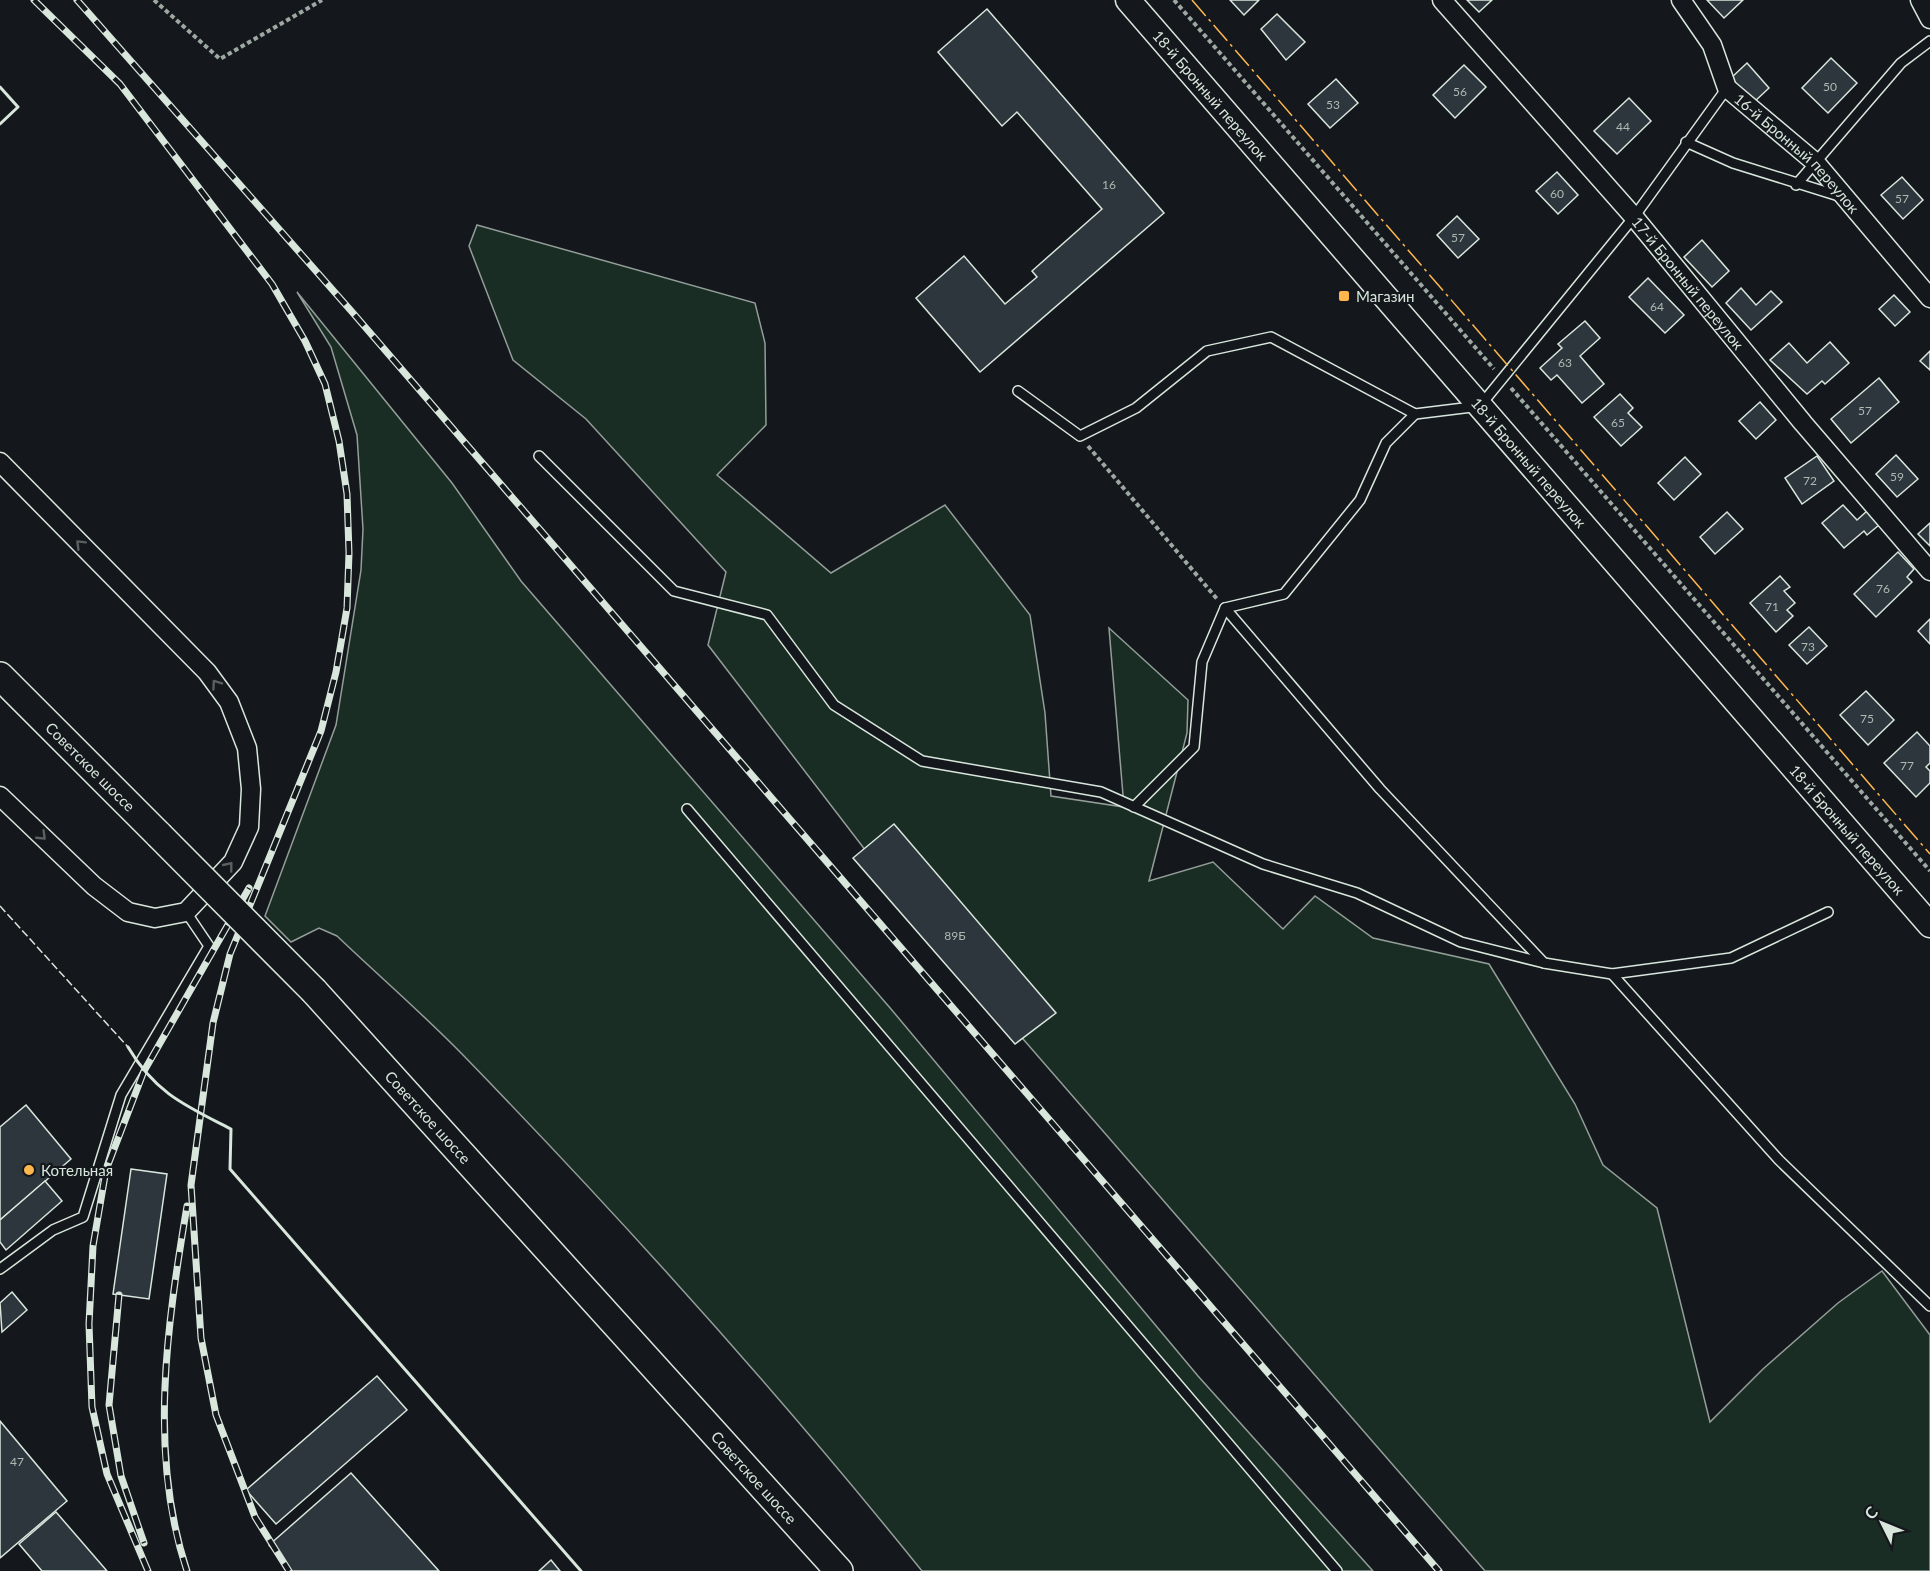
<svg xmlns="http://www.w3.org/2000/svg" width="1930" height="1571" font-family="Lato,sans-serif">
<style>
.green{fill:#1a2d24;stroke:#939e99;stroke-width:1.5}
.building{fill:#2c363c;stroke:#d8e6dc;stroke-width:1.5}
.lines{fill:none;stroke-linecap:round;stroke-linejoin:round}
.lane-casing{stroke:#d8e6dc;stroke-width:12}
.street-casing{stroke:#d8e6dc;stroke-width:21}
.secondary-casing{stroke:#d8e6dc;stroke-width:27}
.primary-casing{stroke:#d8e6dc;stroke-width:30}
.path{stroke:#9da8a2;stroke-width:4;stroke-dasharray:4.5 3;stroke-linecap:butt}
.lane{stroke:#14181c;stroke-width:9}
.street{stroke:#14181c;stroke-width:18}
.secondary{stroke:#14181c;stroke-width:24}
.primary{stroke:#14181c;stroke-width:27}
.rail-casing{stroke:#d8e6dc;stroke-width:7}
.rail{stroke:#14181c;stroke-width:4.5;stroke-dasharray:14;stroke-linecap:butt}
.primary-bridge-casing{stroke:#d8e6dc;stroke-width:30;stroke-linecap:butt}
.primary-bridge{stroke:#14181c;stroke-width:27}
.fence{stroke:#d8e6dc;stroke-width:1.5;stroke-dasharray:8 3;stroke-linecap:butt}
.wall{stroke:#d8e6dc;stroke-width:3}
.power{stroke:#ffb74d;stroke-width:1.5;stroke-dasharray:21 4.5 3 4.5;stroke-linecap:butt}
.oneway{stroke:#59605f}
.poi-dot{fill:#ffb74d;stroke:#14181c;stroke-width:2}
.labels{text-anchor:middle;dominant-baseline:central;stroke-width:4.5;stroke-linejoin:round;paint-order:stroke}
.number-label{font-size:12px;fill:#adbab4}
.street-label{font-size:15px;fill:#d8e6dc;stroke:#14181c}
.poi-label{font-size:15px;fill:#d8e6dc;stroke:#14181c;text-anchor:start}
</style>
<rect width="100%" height="100%" fill="#14181c"/>
<g class="green">
<path d="M477 225 755 303 765 343 766 425 717 475 831 573 945 505 1030 615 1045 713 1051 796 1124 807 1109 628 1188 700 1187 733 1149 881 1213 862 1283 929 1315 896 1373 938 1489 964 1575 1104 1603 1165 1657 1208 1710 1422 1763 1369 1838 1303 1882 1271 1930 1335V1571H1485L912 911 708 645 726 572 586 419 513 360 469 246Z"/>
<path d="M297 292 452 483 521 581 891 1009 1198 1376 1373 1571H922C778 1392 623 1220 463 1055 423 1014 379 976 337 936L319 928 291 942 265 916 336 725 361 570 363 529 357 435 331 347Z"/>
</g>
<g class="building">
<path d="M1230 0H1259L1244 15Z"/>
<path d="M1467 0H1492L1479 12Z"/>
<path d="M1707 0H1743L1724 18Z"/>
<path d="M987 9 1164 213 980 372 916 298 964 256 1005 304 1037 277 1032 271 1102 209 1017 112 1002 126 938 52Z"/>
<path d="M1277 14 1305 42 1286 60 1261 29Z"/>
<path d="M1831 58 1857 83 1828 113 1802 88Z"/>
<path d="M1747 63 1769 88 1753 103 1731 78Z"/>
<path d="M1464 65 1486 87 1455 118 1433 95Z"/>
<path d="M1336 79 1358 103 1330 128 1308 104Z"/>
<path d="M1629 98 1651 121 1617 154 1594 131Z"/>
<path d="M1557 172 1578 195 1558 214 1536 191Z"/>
<path d="M1902 177 1923 200 1903 219 1881 195Z"/>
<path d="M1457 216 1479 239 1458 258 1437 235Z"/>
<path d="M1702 240 1729 271 1712 287 1684 257Z"/>
<path d="M1648 278 1684 315 1665 333 1629 297Z"/>
<path d="M1741 288 1756 305 1771 291 1782 302 1751 330 1726 303Z"/>
<path d="M1894 295 1910 312 1895 326 1879 309Z"/>
<path d="M1585 321 1600 338 1580 356 1604 384 1582 403 1557 375 1551 380 1540 368 1562 348 1558 344Z"/>
<path d="M1830 342 1849 363 1825 384 1822 381 1807 394 1770 360 1789 343 1807 363Z"/>
<path d="M1930 351V370L1920 361Z"/>
<path d="M1879 378 1899 402 1851 443 1831 419Z"/>
<path d="M1620 394 1633 408 1628 413 1642 427 1621 446 1594 417Z"/>
<path d="M1760 402 1776 420 1756 439 1739 421Z"/>
<path d="M1896 455 1918 479 1897 497 1876 474Z"/>
<path d="M1817 456 1834 481 1802 504 1785 478Z"/>
<path d="M1685 457 1701 474 1674 500 1658 483Z"/>
<path d="M1843 505 1857 520 1867 511 1879 525 1867 535 1864 531 1844 548 1822 523Z"/>
<path d="M1727 512 1743 529 1715 554 1700 537Z"/>
<path d="M1930 523V546L1918 534Z"/>
<path d="M1898 552 1914 569 1907 577 1912 582 1876 617 1854 594Z"/>
<path d="M1780 576 1790 587 1784 591 1795 603 1787 610 1793 616 1776 632 1750 603Z"/>
<path d="M1930 619V644L1918 631Z"/>
<path d="M1809 627 1827 646 1807 664 1789 645Z"/>
<path d="M1866 691 1894 720 1868 745 1840 715Z"/>
<path d="M1917 732 1930 746V763L1926 767 1930 771V783L1916 797 1884 763Z"/>
<path d="M894 824 1056 1013 1015 1044 853 858Z"/>
<path d="M26 1105 71 1159 0 1220V1127Z"/>
<path d="M131 1169 167 1174 149 1299 113 1294Z"/>
<path d="M45 1181 62 1201 6 1250 0 1242V1220Z"/>
<path d="M12 1292 27 1310 2 1332 0 1303Z"/>
<path d="M377 1376 407 1410 276 1524 246 1490Z"/>
<path d="M0 1421 67 1501 0 1558Z"/>
<path d="M351 1473 439 1571H291L269 1545Z"/>
<path d="M56 1512 107 1571H42L19 1544Z"/>
<path d="M551 1560 560 1571H539Z"/>
</g>
<g class="lines">
<g class="lane-casing">
<g id="lane">
<path d="M1686 142 1733 163 1842 197"/>
<path d="M1796 185 1901 63 1930 41"/>
<path d="M1018 391 1080 436 1136 408 1207 351 1271 337 1415 414 1480 406 1634 217 1727 88"/>
<path d="M539 456 674 591 767 615 834 705 922 761 1101 792 1263 864 1357 893 1461 942 1544 963 1612 974 1731 958 1828 912"/>
<path d="M1225 608 1380 789 1544 963"/>
<path d="M1134 807 1194 747 1202 662 1225 608 1284 594 1360 500 1386 443 1415 414"/>
<path d="M687 809 1337 1571"/>
<path d="M1612 974 1779 1160 1930 1306"/>
<path d="M0 1269 53 1230 83 1217 121 1095 209 946 186 912"/>
</g>
</g>
<g class="street-casing">
<g id="street">
<path id="s1" d="M1442 0 1634 217 1803 423 1930 571"/>
<path id="s2" d="M1681 0 1712 45 1727 88 1816 163 1930 298"/>
<path d="M1920 0 1930 19"/>
<path d="M0 462 207 672 229 702 247 748 251 789 249 827 233 862 186 912 155 918 128 912 94 886 0 796"/>
</g>
</g>
<g class="secondary-casing">
<g id="secondary">
<path id="s3" d="M1128 0 1930 925"/>
</g>
</g>
<g class="primary-casing">
<g id="primary">
<path id="s4" d="M0 676 159 835"/>
<path id="s5" d="M314 991 839 1571"/>
</g>
</g>
<g class="path">
<path d="M154 0 220 59 322 0"/>
<path d="M1174 0 1494 369"/>
<path d="M1511 388 1930 871"/>
<path d="M1088 446 1217 599"/>
</g>
<use href="#lane" class="lane"/>
<use href="#street" class="street"/>
<use href="#secondary" class="secondary"/>
<use href="#primary" class="primary"/>
<g class="rail-casing">
<g id="rail">
<path d="M34 0 120 84 272 284 305 341 325 384 339 441 347 494 349 553 347 608 336 672 321 731 230 954 213 1023 191 1185 201 1338 216 1415 255 1517 289 1571"/>
<path d="M77 0 353 313 1439 1571"/>
<path d="M119 1295 109 1405 121 1476 144 1543"/>
<path d="M148 1571 107 1474 92 1407 89 1324 93 1246 106 1170 144 1071 249 888"/>
<path d="M187 1571C148 1454 167 1325 187 1206"/>
</g>
</g>
<use href="#rail" class="rail"/>
<g class="primary-bridge-casing">
<path id="primary-bridge" d="M159 835 314 991"/>
</g>
<use href="#primary-bridge" class="primary-bridge"/>
<path class="fence" d="M0 906 128 1047"/>
<g class="wall">
<path d="M0 87 18 107 0 124"/>
<path d="M128 1047C155 1093 186 1106 231 1129L230 1169 581 1571"/>
</g>
<path class="power" d="M1192 0 1930 854"/>
</g>
<defs><path id="oneway-chevron" d="M-2-3.5L2.5 0L-2 3.5" fill="none" stroke-width="1.6" stroke-linecap="round" stroke-linejoin="round" transform="scale(1.5)"/></defs>
<g class="oneway">
<use href="#oneway-chevron" transform="translate(80 544) rotate(-135)"/>
<use href="#oneway-chevron" transform="translate(216 684) rotate(-125)"/>
<use href="#oneway-chevron" transform="translate(42 836) rotate(44)"/>
<use href="#oneway-chevron" transform="translate(229 866) rotate(-51)"/>
</g>
<g class="poi-dot">
<rect x="1338" y="290" width="12" height="12" rx="3"/>
<circle cx="29" cy="1170" r="6"/>
</g>
<g class="labels">
<g class="number-label">
<text x="1830" y="86">50</text>
<text x="1460" y="91">56</text>
<text x="1333" y="104">53</text>
<text x="1623" y="126">44</text>
<text x="1109" y="184">16</text>
<text x="1557" y="193">60</text>
<text x="1902" y="198">57</text>
<text x="1458" y="237">57</text>
<text x="1657" y="306">64</text>
<text x="1565" y="362">63</text>
<text x="1865" y="410">57</text>
<text x="1618" y="422">65</text>
<text x="1897" y="476">59</text>
<text x="1810" y="480">72</text>
<text x="1883" y="588">76</text>
<text x="1772" y="606">71</text>
<text x="1808" y="646">73</text>
<text x="1867" y="718">75</text>
<text x="1907" y="765">77</text>
<text x="955" y="935">89Б</text>
<text x="17" y="1461">47</text>
</g>
<g class="street-label">
<text stroke="none"><textPath href="#s3" startOffset="126">18-й Бронный переулок</textPath></text>
<text stroke="none"><textPath href="#s2" startOffset="196">16-й Бронный переулок</textPath></text>
<text stroke="none"><textPath href="#s1" startOffset="375">17-й Бронный переулок</textPath></text>
<text stroke="none"><textPath href="#s3" startOffset="612">18-й Бронный переулок</textPath></text>
<text stroke="none"><textPath href="#s4" startOffset="128">Советское шоссе</textPath></text>
<text stroke="none"><textPath href="#s3" startOffset="1098">18-й Бронный переулок</textPath></text>
<text stroke="none"><textPath href="#s5" startOffset="170">Советское шоссе</textPath></text>
<text stroke="none"><textPath href="#s5" startOffset="656">Советское шоссе</textPath></text>
</g>
<g class="poi-label">
<text x="1356" y="296">Магазин</text>
<text x="41" y="1170">Котельная</text>
</g>
</g>
<g transform="translate(1882 1523) rotate(313)" stroke="#14181c" stroke-width="4.5" paint-order="stroke">
<path d="M0-4.5L10 22L0 15L-10 22Z" fill="#d8e6dc"/>
<text y="-9" font-size="16" font-weight="bold" text-anchor="middle" fill="#d8e6dc">С</text>
</g>
</svg>
